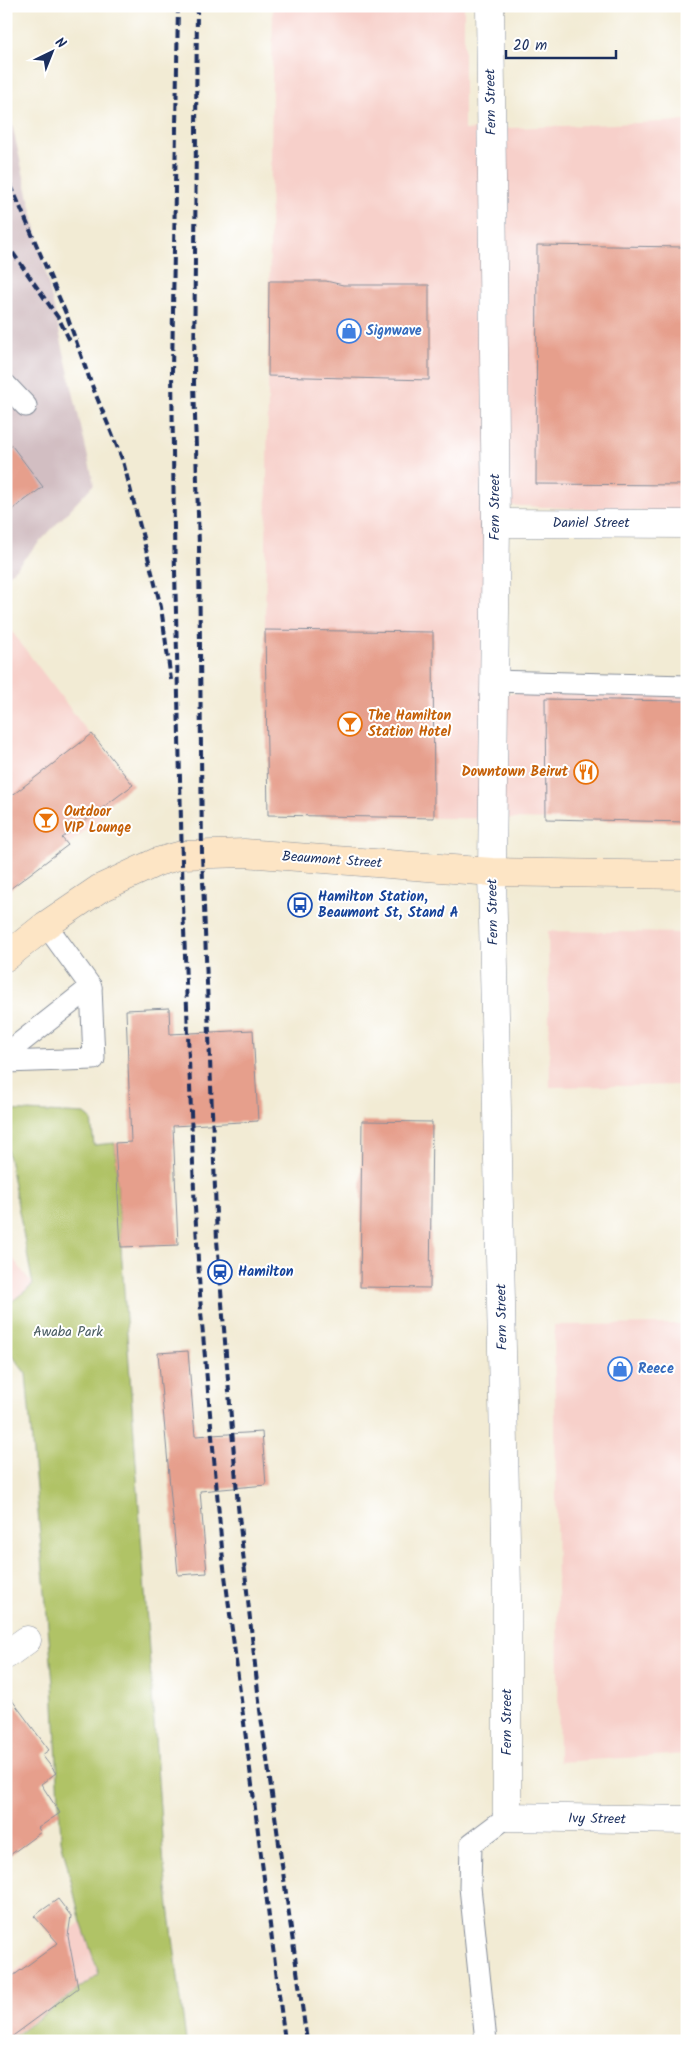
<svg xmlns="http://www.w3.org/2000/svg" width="693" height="2047" font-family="Kalam,sans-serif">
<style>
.built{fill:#f7d0ca}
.industrial{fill:#d2bec2}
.green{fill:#b0c366;stroke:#667962}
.building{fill:#e69f8c}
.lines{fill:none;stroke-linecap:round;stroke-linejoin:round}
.lane-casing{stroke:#868d99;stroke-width:23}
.street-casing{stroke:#868d99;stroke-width:29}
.secondary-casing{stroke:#868d99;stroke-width:29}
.lane{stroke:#fff;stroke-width:21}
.street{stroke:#fff;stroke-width:28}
.secondary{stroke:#fde5c5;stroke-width:28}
.rail{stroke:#1b2f5e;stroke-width:4;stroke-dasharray:8 4;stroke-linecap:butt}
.labels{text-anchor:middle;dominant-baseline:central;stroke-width:4;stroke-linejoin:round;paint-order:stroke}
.street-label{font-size:14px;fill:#1b2f5e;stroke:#fff}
.shop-label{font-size:14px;font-weight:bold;fill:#366cbe;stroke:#fff;text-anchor:start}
.food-label{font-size:14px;font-weight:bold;fill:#c56008;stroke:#fff;text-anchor:start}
.transit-label{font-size:14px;font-weight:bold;fill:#164399;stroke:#fff;text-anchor:start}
.park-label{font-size:14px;fill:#485b60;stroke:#fff}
</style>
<rect width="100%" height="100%" fill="#fff"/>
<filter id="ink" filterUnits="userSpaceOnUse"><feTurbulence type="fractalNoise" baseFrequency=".02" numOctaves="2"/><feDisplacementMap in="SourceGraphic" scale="10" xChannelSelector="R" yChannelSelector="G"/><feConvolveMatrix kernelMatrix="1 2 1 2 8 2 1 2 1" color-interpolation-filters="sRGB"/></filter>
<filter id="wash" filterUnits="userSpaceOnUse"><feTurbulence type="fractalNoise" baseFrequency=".0096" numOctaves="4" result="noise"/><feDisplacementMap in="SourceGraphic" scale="20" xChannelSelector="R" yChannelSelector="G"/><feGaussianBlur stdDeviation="1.12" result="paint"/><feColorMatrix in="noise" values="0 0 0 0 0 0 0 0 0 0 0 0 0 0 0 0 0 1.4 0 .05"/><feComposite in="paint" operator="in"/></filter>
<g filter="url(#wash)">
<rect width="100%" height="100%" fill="#f2ebd4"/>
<g class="built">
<path d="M273 6H464V130L687 121V513L499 505 501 693 687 696V822L268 815 265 630Z"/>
<path d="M6 624 103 752 105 814 68 845 6 892Z"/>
<path d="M548 931 687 933V1085L550 1087Z"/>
<path d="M6 1249 33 1285 6 1306Z"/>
<path d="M687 1324V1754L559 1762 554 1325Z"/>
<path d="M81 1922 99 1974 6 2041V1978Z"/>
</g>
<path class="industrial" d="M6 98 94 484 6 578Z"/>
<path class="green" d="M6 1110 85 1114 91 1119 94 1145 115 1143 121 1247 164 1866 186 2041H8L99 1974 81 1922 61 1840 53 1684 26 1374 6 1347V1306L33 1285 6 1143Z"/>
<g id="blocks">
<g class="building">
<path d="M537 245 686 247V485L536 484Z"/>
<path d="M269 281H326L343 285H429V380L268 376Z"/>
<path d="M6 438 43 487 6 514Z"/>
<path d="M265 630 433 632 434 818 268 815Z"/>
<path d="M545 699 687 701V822L546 819Z"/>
<path d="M92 734 133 785 62 838 68 845 6 892V800Z"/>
<path d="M169 1008 170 1034 253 1030 258 1121 173 1126 178 1245 121 1247 115 1143 131 1142 126 1010Z"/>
<path d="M362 1121 432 1122 430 1288 360 1287Z"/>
<path d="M188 1351 195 1436 262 1432 266 1485 200 1491 207 1573 178 1575 158 1353Z"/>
<path d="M6 1692 49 1750 42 1755 56 1773 41 1784 60 1813 38 1828 41 1832 6 1858Z"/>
<path d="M58 1899 71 1916 68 1936 78 1988 6 2041V1981L58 1943 34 1916Z"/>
</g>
</g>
</g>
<g filter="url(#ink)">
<use href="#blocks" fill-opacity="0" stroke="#868d99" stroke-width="1"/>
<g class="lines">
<g class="lane-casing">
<g id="lane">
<path d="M6 385 26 406"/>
<path d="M494 681 687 686"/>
<path d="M6 1054 91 987"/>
<path d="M6 1062 94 1059 91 987 46 925"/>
<path d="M486 2041 470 1887 471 1844 507 1817"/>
</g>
</g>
<g class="street-casing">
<g id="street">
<path d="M490 6 496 523 492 872 507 1589V1817L687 1820"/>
<path d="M496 523 687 524"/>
<path d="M6 1655 27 1640"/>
</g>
</g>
<g class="secondary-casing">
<path id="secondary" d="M6 957 46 925 99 889 157 862 182 855 244 853 492 872 687 875"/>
</g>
<use href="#lane" class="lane"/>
<use href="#street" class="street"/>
<use href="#secondary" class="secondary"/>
<g class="rail">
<path d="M178 6 172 372 174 529 183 904 194 1190 201 1312 223 1560 285 2041"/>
<path d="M197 6 194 383 199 546 202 854 217 1240 238 1506 249 1610 260 1710 307 2041"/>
<path d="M6 174 67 316 91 383 123 461 161 607 171 680"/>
<path d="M6 243 59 319 70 341"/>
</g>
</g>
</g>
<defs>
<g id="shop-ring" transform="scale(1.25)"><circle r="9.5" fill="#fff" stroke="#3f7fe0" stroke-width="1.5"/><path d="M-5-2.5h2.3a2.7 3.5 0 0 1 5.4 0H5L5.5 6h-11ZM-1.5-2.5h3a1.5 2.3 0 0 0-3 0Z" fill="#3f7fe0"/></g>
<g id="bar-ring" transform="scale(1.25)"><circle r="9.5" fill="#fff" stroke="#e8710a" stroke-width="1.5"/><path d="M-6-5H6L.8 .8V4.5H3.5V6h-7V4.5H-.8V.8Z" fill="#e8710a"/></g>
<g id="restaurant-ring" transform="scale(1.25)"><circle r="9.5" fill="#fff" stroke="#e8710a" stroke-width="1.5"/><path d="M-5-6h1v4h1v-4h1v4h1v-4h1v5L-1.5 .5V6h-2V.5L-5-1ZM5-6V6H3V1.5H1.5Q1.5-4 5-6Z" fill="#e8710a"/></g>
<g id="bus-ring" transform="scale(1.25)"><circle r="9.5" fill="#fff" stroke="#1a4fb4" stroke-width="1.5"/><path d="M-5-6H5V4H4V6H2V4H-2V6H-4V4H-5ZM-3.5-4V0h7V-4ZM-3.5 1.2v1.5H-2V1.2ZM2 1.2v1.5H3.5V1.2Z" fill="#1a4fb4"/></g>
<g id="station-ring" transform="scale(1.25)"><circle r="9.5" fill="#fff" stroke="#1a4fb4" stroke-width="1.5"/><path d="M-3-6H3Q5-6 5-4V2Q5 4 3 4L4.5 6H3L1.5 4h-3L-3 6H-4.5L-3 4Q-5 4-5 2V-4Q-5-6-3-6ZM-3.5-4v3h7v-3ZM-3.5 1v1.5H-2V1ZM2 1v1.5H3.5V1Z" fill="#1a4fb4"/></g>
</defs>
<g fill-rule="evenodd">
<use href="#shop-ring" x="349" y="331"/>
<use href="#bar-ring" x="350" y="724"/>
<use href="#restaurant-ring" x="586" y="772"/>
<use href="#bar-ring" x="46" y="820"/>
<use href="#bus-ring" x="300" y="905"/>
<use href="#station-ring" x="220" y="1272"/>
<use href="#shop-ring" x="620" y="1369"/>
</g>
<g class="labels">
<g class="street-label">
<text transform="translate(491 102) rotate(-91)">Fern Street</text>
<text transform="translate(495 507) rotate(-90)">Fern Street</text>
<text x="591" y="523">Daniel Street</text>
<text transform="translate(332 860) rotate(4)">Beaumont Street</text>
<text transform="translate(493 912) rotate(-91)">Fern Street</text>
<text transform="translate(502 1317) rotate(-91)">Fern Street</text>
<text transform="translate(507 1722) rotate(-90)">Fern Street</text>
<text transform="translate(597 1819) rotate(1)">Ivy Street</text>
</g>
<g class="shop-label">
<text x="366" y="331">Signwave</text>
<text x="638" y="1369">Reece</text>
</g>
<g class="food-label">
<text x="368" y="716">The Hamilton<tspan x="368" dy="16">Station Hotel</tspan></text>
<text x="568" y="772" text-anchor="end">Downtown Beirut</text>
<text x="64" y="812">Outdoor<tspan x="64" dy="16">VIP Lounge</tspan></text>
</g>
<g class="transit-label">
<text x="318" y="897">Hamilton Station,<tspan x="318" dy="16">Beaumont St, Stand A</tspan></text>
<text x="238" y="1272">Hamilton</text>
</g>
<g class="park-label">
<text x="68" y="1332">Awaba Park</text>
</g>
</g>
<rect width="693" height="2047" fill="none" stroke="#fff" stroke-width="25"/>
<g transform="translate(52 52) rotate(43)" stroke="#ffffff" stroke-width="4" paint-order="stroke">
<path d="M0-4L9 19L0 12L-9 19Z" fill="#1b2f5e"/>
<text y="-8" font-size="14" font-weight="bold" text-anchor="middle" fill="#1b2f5e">N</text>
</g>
<path d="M506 50v8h110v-8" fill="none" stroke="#1b2f5e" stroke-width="2.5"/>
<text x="513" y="50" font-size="15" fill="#1b2f5e" stroke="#ffffff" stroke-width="4" paint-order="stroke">20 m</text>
</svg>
